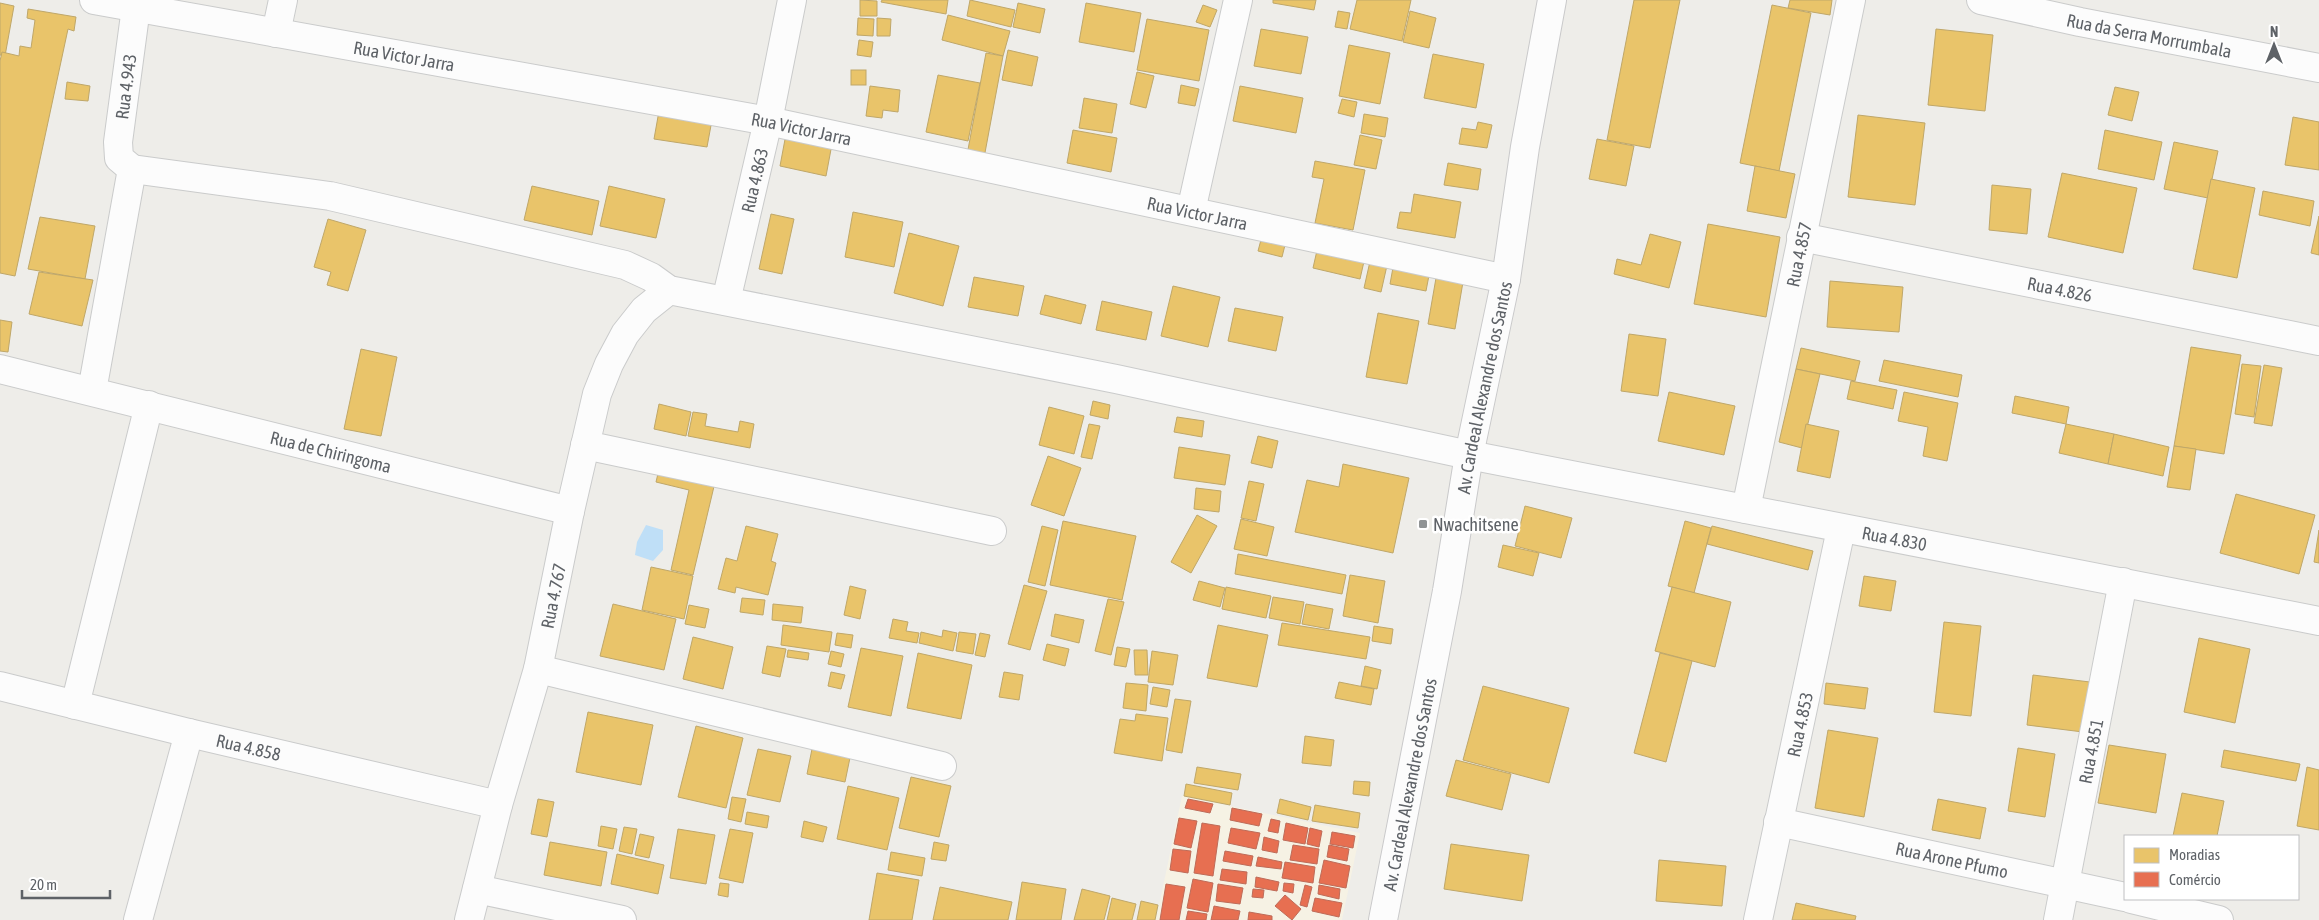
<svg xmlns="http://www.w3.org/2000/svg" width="2319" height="920" font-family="'Asap Condensed',sans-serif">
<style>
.commercial{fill:#f6f2e4}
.water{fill:#bfdff7}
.homes{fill:#e9c46a;stroke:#bfa769}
.shops{fill:#e76f51;stroke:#be6b58}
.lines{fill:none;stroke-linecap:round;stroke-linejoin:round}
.street-casing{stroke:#cacbcb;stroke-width:30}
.secondary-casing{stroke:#c9c9ca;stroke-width:30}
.street{stroke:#fcfcfc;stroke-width:28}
.secondary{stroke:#fcfcfc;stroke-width:28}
.poi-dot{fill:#909394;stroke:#fff;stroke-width:2}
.labels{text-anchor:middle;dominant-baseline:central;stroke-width:5;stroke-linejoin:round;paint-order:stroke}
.street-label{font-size:18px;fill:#5e6267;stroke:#fff}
.poi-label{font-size:18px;fill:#5e6267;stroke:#fff;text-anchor:start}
</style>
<rect width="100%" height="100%" fill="#eeede9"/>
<path class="commercial" d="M1182 796 1360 833 1342 920H1156Z"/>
<path class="water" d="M646 525 663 530V550L653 561 635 555 637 542Z"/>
<g class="homes">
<path d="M860 0 877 1V16H860Z"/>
<path d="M882 0H948L946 14 881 2Z"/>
<path d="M970 0 1015 10 1011 27 967 16Z"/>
<path d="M1273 0H1316L1314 10 1273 3Z"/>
<path d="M1357 0H1411L1402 41 1350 29Z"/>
<path d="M1634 0H1680L1650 148 1607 140Z"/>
<path d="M1790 0H1832L1830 15 1788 8Z"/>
<path d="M0 3 14 6 5 56 0 55Z"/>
<path d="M1018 3 1045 9 1040 33 1013 27Z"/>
<path d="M1086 3 1141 13 1134 52 1079 42Z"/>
<path d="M1203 5 1217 10 1210 27 1196 22Z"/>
<path d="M1772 5 1811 13 1779 171 1740 163Z"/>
<path d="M28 9 76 17 74 31 68 29 15 276 0 273V61L2 52 19 56 20 46 31 48 35 20 27 18Z"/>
<path d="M1338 11 1350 13 1347 29 1335 27Z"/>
<path d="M1410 11 1436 18 1429 48 1403 42Z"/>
<path d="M948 15 1010 31 1003 56 942 40Z"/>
<path d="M858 18 874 19 873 36 857 35Z"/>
<path d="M877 18 891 19 890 36H877Z"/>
<path d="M1147 19 1209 30 1199 81 1137 70Z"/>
<path d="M1261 29 1308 37 1301 74 1254 66Z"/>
<path d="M1936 29 1993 35 1985 111 1928 105Z"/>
<path d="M859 40 873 42 871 57 857 55Z"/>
<path d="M1349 45 1390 53 1380 104 1339 96Z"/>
<path d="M1008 50 1038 57 1032 86 1002 80Z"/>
<path d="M986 53 1003 56 984 158 967 155Z"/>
<path d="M1433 54 1484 64 1476 108 1424 98Z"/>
<rect x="851" y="70" width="15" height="15"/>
<path d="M1137 72 1154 76 1146 108 1130 104Z"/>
<path d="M938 75 980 83 968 141 926 132Z"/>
<path d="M67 82 90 86 88 101 65 99Z"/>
<path d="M1181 85 1199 89 1195 106 1178 103Z"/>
<path d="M870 86 900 90 898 112 883 110 882 118 866 116Z"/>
<path d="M1240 86 1303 98 1296 133 1233 121Z"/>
<path d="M2115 87 2139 92 2132 121 2108 115Z"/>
<path d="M1084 98 1117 104 1112 133 1079 128Z"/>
<path d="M1342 99 1357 102 1354 117 1338 113Z"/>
<path d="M659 111 712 120 707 147 654 139Z"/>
<path d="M1364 114 1388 118 1385 137 1361 133Z"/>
<path d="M1858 115 1925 123 1915 205 1848 197Z"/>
<path d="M2293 117 2319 122V170L2285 165Z"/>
<path d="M1478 122 1492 125 1487 148 1459 144 1462 128 1476 130Z"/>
<path d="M1073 130 1117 138 1111 172 1067 163Z"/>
<path d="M2105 130 2162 142 2154 180 2098 169Z"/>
<path d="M786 134 832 144 826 176 780 166Z"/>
<path d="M1360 135 1382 140 1376 169 1354 165Z"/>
<path d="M1597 139 1634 146 1626 186 1589 179Z"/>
<path d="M2174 142 2218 151 2208 198 2164 189Z"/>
<path d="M1315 161 1365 170 1353 230 1315 223 1324 179 1312 177Z"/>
<path d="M1448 163 1481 169 1478 190 1444 185Z"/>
<path d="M1755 166 1795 174 1786 218 1747 211Z"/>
<path d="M2062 173 2137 188 2123 253 2048 237Z"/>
<path d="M2211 179 2255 188 2237 278 2193 269Z"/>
<path d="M1992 185 2031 189 2027 234 1989 230Z"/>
<path d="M532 186 599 201 592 235 524 220Z"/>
<path d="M609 186 665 199 656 238 600 226Z"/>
<path d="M2263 191 2314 201 2310 226 2259 215Z"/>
<path d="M1414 194 1461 202 1455 238 1397 228 1400 212 1411 213Z"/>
<path d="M853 212 903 222 894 267 845 257Z"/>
<path d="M771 214 794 219 782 274 759 269Z"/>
<path d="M2319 216V255L2311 253Z"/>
<path d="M40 217 95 226 85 279 28 269Z"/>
<path d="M328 219 366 230 348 291 327 285 331 272 314 267Z"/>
<path d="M1708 224 1780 237 1766 317 1694 304Z"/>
<path d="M909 233 959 246 943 306 894 293Z"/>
<path d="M1650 234 1681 242 1669 288 1614 274 1617 259 1641 265Z"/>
<path d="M1262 236 1286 241 1282 257 1258 251Z"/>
<path d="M1318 246 1365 257 1360 279 1313 268Z"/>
<path d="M1371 257 1388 261 1381 292 1364 288Z"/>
<path d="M1394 262 1430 270 1426 291 1390 284Z"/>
<path d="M39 272 93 280 82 326 29 314Z"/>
<path d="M974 277 1024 286 1018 316 968 307Z"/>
<path d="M1436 278 1463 282 1455 329 1428 324Z"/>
<path d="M1830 281 1903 287 1899 332 1827 327Z"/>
<path d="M1173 286 1220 297 1208 347 1161 336Z"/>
<path d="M1045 295 1086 305 1081 324 1040 314Z"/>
<path d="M1102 301 1152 312 1146 340 1096 330Z"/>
<path d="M1235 308 1283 317 1276 351 1228 341Z"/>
<path d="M1378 313 1419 321 1407 384 1366 377Z"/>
<path d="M0 320 12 322 8 352 0 351Z"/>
<path d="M1629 334 1666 339 1658 396 1621 391Z"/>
<path d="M2191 347 2241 355 2224 454 2174 446Z"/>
<path d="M1801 348 1860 361 1855 381 1796 369Z"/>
<path d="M361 349 397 357 381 436 344 429Z"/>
<path d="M1884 360 1962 375 1958 397 1879 381Z"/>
<path d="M2242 364 2261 366 2254 417 2235 414Z"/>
<path d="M2264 365 2282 368 2272 426 2254 423Z"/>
<path d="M1796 369 1820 374 1802 448 1779 442Z"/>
<path d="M1851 381 1897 390 1893 409 1847 399Z"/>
<path d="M1669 392 1735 406 1724 455 1658 441Z"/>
<path d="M1904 392 1958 403 1947 461 1923 456 1928 427 1898 421Z"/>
<path d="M2015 396 2069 407 2066 424 2012 413Z"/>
<path d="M1093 401 1110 405 1108 419 1090 415Z"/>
<path d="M659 404 691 412 686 436 654 429Z"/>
<path d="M1049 407 1084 416 1074 454 1039 445Z"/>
<path d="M693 412 707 414 705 426 738 432 740 421 754 424 750 448 688 436Z"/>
<path d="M1177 417 1204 421 1202 437 1174 432Z"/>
<path d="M1089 424 1100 426 1092 459 1081 457Z"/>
<path d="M1806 424 1839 431 1830 478 1797 471Z"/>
<path d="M2066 424 2114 434 2108 464 2059 453Z"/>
<path d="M2114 434 2169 447 2163 476 2108 464Z"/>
<path d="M1258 436 1278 441 1272 468 1251 463Z"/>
<path d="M2174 446 2196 449 2190 490 2167 487Z"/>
<path d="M1179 447 1230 455 1225 485 1174 478Z"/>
<path d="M1048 456 1081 468 1064 516 1031 505Z"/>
<path d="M1343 464 1409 478 1393 553 1295 532 1307 480 1339 487Z"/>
<path d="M660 465 716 478 693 575 671 570 689 490 656 482Z"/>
<path d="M1249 481 1264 484 1256 521 1241 518Z"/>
<path d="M1196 488 1221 491 1219 512 1194 509Z"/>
<path d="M2236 494 2315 515 2299 574 2220 553Z"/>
<path d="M1525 506 1572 518 1561 558 1515 546Z"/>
<path d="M1197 515 1217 526 1191 573 1171 562Z"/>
<path d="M1241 519 1274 527 1267 556 1234 549Z"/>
<path d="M1063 521 1136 536 1122 600 1050 585Z"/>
<path d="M1685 521 1711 528 1694 593 1668 586Z"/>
<path d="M746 526 778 534 771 561 776 563 768 595 736 587 735 593 718 589 726 558 737 561Z"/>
<path d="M1042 526 1058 530 1045 586 1028 582Z"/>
<path d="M1712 526 1813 551 1808 570 1707 544Z"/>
<path d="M2319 530V563L2314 562Z"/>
<path d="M1503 545 1539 553 1533 576 1498 567Z"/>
<path d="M1238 554 1346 575 1342 594 1235 574Z"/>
<path d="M651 567 693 576 684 619 642 610Z"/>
<path d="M1350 575 1385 581 1378 623 1343 616Z"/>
<path d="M1864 576 1896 581 1891 611 1859 606Z"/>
<path d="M1199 581 1225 588 1220 607 1193 600Z"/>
<path d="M1024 585 1047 591 1030 650 1008 644Z"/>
<path d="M850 586 866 590 860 619 844 615Z"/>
<path d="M1226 587 1271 596 1266 618 1222 609Z"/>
<path d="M1672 587 1731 602 1715 667 1655 651Z"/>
<path d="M1273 597 1304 602 1300 624 1269 618Z"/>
<path d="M742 598 765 600 763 615 740 612Z"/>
<path d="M1108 599 1124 602 1111 655 1095 651Z"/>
<path d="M613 604 676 619 664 670 600 656Z"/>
<path d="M773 604 803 607 801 623 772 620Z"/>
<path d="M1306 604 1333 609 1329 629 1302 624Z"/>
<path d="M689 605 709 609 705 628 685 624Z"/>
<path d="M1055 614 1084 620 1079 643 1051 636Z"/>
<path d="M893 619 908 622 906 631 919 633 917 643 889 638Z"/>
<path d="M1944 622 1981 626 1971 716 1934 712Z"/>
<path d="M1282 623 1370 637 1366 659 1278 645Z"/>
<path d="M783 625 832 632 829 652 781 645Z"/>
<path d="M1218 625 1268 635 1257 687 1207 678Z"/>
<path d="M1374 626 1393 629 1391 644 1372 641Z"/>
<path d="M943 630 957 633 953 651 919 643 921 632 942 637Z"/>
<path d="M959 632 976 634 973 654 956 651Z"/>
<path d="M837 633 853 635 851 648 835 645Z"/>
<path d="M980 633 990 635 985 657 975 655Z"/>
<path d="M693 637 733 647 723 689 683 679Z"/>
<path d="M2199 638 2250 649 2235 723 2184 712Z"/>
<path d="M1047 644 1069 649 1065 666 1043 660Z"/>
<path d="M767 646 786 649 780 677 762 673Z"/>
<path d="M1117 647 1130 649 1126 667 1114 665Z"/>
<path d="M861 648 903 656 891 716 848 707Z"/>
<path d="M788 650 809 653 808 660 787 657Z"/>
<path d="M1134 650H1147L1148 675H1135Z"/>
<path d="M831 651 844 654 841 667 828 664Z"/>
<path d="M1152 651 1178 655 1173 685 1148 682Z"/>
<path d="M918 653 972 665 961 719 907 708Z"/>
<path d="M1660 653 1692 661 1666 762 1634 753Z"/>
<path d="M1365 666 1381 670 1377 689 1361 686Z"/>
<path d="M831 672 845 675 841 689 828 686Z"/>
<path d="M1004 672 1023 675 1019 700 999 697Z"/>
<path d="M2033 675 2098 683 2091 733 2027 725Z"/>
<path d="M1339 682 1374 689 1371 705 1335 698Z"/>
<path d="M1126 683 1148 685 1146 711 1123 708Z"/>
<path d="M1826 683 1868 688 1865 709 1824 704Z"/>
<path d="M1483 686 1569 708 1549 783 1463 760Z"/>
<path d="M1153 687 1170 690 1167 707 1150 704Z"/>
<path d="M1175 699 1191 701 1182 753 1166 750Z"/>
<path d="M588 712 653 725 641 785 576 772Z"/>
<path d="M1136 714 1168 718 1162 761 1114 753 1120 719 1135 721Z"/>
<path d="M696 726 743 738 726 808 678 797Z"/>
<path d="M1828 730 1878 738 1864 817 1815 808Z"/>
<path d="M1305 736 1334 740 1331 766 1302 763Z"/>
<path d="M814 739 852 748 845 782 807 774Z"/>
<path d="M2109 745 2166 754 2156 813 2098 803Z"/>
<path d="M2018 748 2055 754 2045 817 2008 811Z"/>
<path d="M758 749 791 756 780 802 747 795Z"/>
<path d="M2224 750 2300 764 2296 781 2221 767Z"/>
<path d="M1456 760 1511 774 1502 810 1446 796Z"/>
<path d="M1197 767 1241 774 1238 790 1194 783Z"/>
<path d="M2307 767 2319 770V830L2297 826Z"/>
<path d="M911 777 951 786 939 837 899 828Z"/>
<path d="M1354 781 1370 782 1369 796 1353 794Z"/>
<path d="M1186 784 1232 793 1230 805 1184 796Z"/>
<path d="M848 786 899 798 887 850 837 839Z"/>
<path d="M2182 793 2224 801 2217 836H2173Z"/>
<path d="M732 797 746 799 741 822 728 819Z"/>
<path d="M538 799 554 802 547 837 531 834Z"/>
<path d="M1280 799 1311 807 1308 820 1277 813Z"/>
<path d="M1938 799 1986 808 1980 839 1932 830Z"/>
<path d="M1315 805 1360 813 1358 828 1312 821Z"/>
<path d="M747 812 769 816 767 828 745 824Z"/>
<path d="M804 821 827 827 823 842 801 837Z"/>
<path d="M601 826 617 829 613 849 598 846Z"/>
<path d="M624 827 637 829 632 854 619 851Z"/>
<path d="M678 829 715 835 706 884 670 878Z"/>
<path d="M730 829 753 833 743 883 719 878Z"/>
<path d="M640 834 654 837 649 858 635 855Z"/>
<path d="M550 842 607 852 601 886 544 875Z"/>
<path d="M934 842 949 845 946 861 931 859Z"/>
<path d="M1451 844 1529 855 1522 901 1444 889Z"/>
<path d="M891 852 925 858 922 876 888 870Z"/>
<path d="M617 854 664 865 658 894 611 884Z"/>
<path d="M1659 860 1726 866 1722 906 1656 901Z"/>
<path d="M877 873 919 880 912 920H869Z"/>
<path d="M1022 882 1066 889 1061 920H1016Z"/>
<path d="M720 883 729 884 728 897 718 895Z"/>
<path d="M940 887 1012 902 1008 920H933Z"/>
<path d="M1082 889 1110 896 1104 920H1074Z"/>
<path d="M1112 898 1136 904 1132 920H1107Z"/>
<path d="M1141 901 1158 905 1155 920H1137Z"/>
<path d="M1796 903 1856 916 1855 920H1792Z"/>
</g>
<g class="shops">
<path d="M1188 799 1213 804 1210 813 1185 808Z"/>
<path d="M1232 808 1262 814 1259 826 1230 820Z"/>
<path d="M1179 818 1197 821 1191 848 1174 844Z"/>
<path d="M1271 819 1280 821 1278 833 1268 831Z"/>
<path d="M1202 823 1220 826 1213 876 1194 873Z"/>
<path d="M1286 823 1308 828 1305 844 1283 840Z"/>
<path d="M1231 828 1260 833 1256 849 1228 843Z"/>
<path d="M1310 828 1322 831 1319 847 1307 844Z"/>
<path d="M1332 832 1355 836 1353 848 1330 844Z"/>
<path d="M1264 837 1279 841 1277 853 1262 850Z"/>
<path d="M1293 845 1319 849 1317 864 1290 860Z"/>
<path d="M1329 845 1349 849 1347 861 1327 857Z"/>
<path d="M1173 849 1191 851 1188 873 1170 870Z"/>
<path d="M1225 851 1253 856 1251 866 1223 861Z"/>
<path d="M1258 857 1282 862 1281 869 1256 866Z"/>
<path d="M1324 860 1350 866 1346 888 1319 883Z"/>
<path d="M1285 862 1315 867 1313 883 1282 878Z"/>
<path d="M1222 869 1247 872 1246 884 1220 880Z"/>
<path d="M1256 877 1279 882 1277 891 1255 887Z"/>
<path d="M1193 879 1213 883 1208 912 1187 908Z"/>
<path d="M1284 883 1294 884 1293 893 1283 891Z"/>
<path d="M1166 884 1185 887 1179 920H1160Z"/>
<path d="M1218 884 1243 888 1240 904 1216 901Z"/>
<path d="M1305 885 1312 887 1307 907 1300 905Z"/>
<path d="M1319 885 1340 889 1339 899 1318 894Z"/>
<path d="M1253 889 1264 890 1263 898 1252 897Z"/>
<path d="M1285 895 1301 909 1292 920 1275 906Z"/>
<path d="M1315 898 1342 903 1339 917 1312 911Z"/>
<path d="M1214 906 1240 911 1238 920H1211Z"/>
<path d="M1188 911 1207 914 1206 920H1186Z"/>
<path d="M1249 912 1272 916V920H1248Z"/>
</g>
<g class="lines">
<g class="street-casing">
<g id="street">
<path id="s1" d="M94 0 768 121 1506 279"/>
<path id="s2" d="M1981 0 2080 22 2319 68"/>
<path d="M276 33 283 0"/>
<path id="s3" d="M132 169 330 196 625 265 651 277 669 290 1116 379 1469 455 2319 621"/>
<path id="s4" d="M132 169 119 158 118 142 137 0"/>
<path d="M1191 211 1238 0"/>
<path id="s5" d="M1801 237 2319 341"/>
<path id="s6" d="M726 301 768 121 792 0"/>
<path id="s7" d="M0 369 570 511"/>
<path d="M92 391 132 169"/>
<path d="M585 445 992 531"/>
<path id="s8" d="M1746 509 1851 0"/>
<path d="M538 669 942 766"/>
<path id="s9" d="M0 686 189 733 498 805"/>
<path d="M75 705 149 405"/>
<path id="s10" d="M1778 822 2125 897"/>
<path d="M477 889 622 920"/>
<path d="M2131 899 2219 920"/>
<path d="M138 920 189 733"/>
<path id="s11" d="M469 920 498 805 538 669 570 511 597 394 609 364 625 334 644 310 669 290"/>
<path id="s12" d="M1758 920 1841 529"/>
<path id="s13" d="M2058 920 2123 582"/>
</g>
</g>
<g class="secondary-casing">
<g id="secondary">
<path id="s14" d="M1383 920 1447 591 1469 455 1506 279 1525 147 1552 0"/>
</g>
</g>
<use href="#street" class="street"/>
<use href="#secondary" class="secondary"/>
</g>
<rect class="poi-dot" x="1418" y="519" width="10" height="10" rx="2.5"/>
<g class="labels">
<g class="street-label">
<text stroke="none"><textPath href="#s2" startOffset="172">Rua da Serra Morrumbala</textPath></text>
<text stroke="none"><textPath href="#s1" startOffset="315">Rua Victor Jarra</textPath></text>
<text stroke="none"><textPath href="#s4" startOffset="89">Rua 4.943</textPath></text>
<text stroke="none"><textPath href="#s1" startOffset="719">Rua Victor Jarra</textPath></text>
<text stroke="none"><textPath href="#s6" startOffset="124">Rua 4.863</textPath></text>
<text stroke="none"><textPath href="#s1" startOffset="1124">Rua Victor Jarra</textPath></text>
<text stroke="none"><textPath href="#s8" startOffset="260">Rua 4.857</textPath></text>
<text stroke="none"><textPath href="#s5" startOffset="264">Rua 4.826</textPath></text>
<text stroke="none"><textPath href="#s14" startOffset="542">Av. Cardeal Alexandre dos Santos</textPath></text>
<text stroke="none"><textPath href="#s7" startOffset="341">Rua de Chiringoma</textPath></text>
<text stroke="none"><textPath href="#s3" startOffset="1804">Rua 4.830</textPath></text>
<text stroke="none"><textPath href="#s11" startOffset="335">Rua 4.767</textPath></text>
<text stroke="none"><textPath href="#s12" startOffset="200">Rua 4.853</textPath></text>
<text stroke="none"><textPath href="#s9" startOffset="256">Rua 4.858</textPath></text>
<text stroke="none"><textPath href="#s13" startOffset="172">Rua 4.851</textPath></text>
<text stroke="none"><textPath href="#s14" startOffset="138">Av. Cardeal Alexandre dos Santos</textPath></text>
<text stroke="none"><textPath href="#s10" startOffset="178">Rua Arone Pfumo</textPath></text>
</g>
<g class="poi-label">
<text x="1433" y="524">Nwachitsene</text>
</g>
</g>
<rect x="2124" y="835" width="175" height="65" fill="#ffffff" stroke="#bfc0c2"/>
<rect x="2134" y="848" width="25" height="15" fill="#e9c46a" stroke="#bfc0c2"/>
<text x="2169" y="860" font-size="15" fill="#5e6267">Moradias</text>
<rect x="2134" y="872" width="25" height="15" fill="#e76f51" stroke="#bfc0c2"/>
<text x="2169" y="885" font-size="15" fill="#5e6267">Comércio</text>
<g transform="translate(2274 45)" stroke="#ffffff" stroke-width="4" paint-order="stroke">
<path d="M0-4L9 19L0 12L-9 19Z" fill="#5e6267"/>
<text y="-8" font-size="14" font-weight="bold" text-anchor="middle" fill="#5e6267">N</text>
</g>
<path d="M22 890v8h88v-8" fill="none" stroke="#5e6267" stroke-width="2.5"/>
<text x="30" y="890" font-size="15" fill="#5e6267" stroke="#ffffff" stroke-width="4" paint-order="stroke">20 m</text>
</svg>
